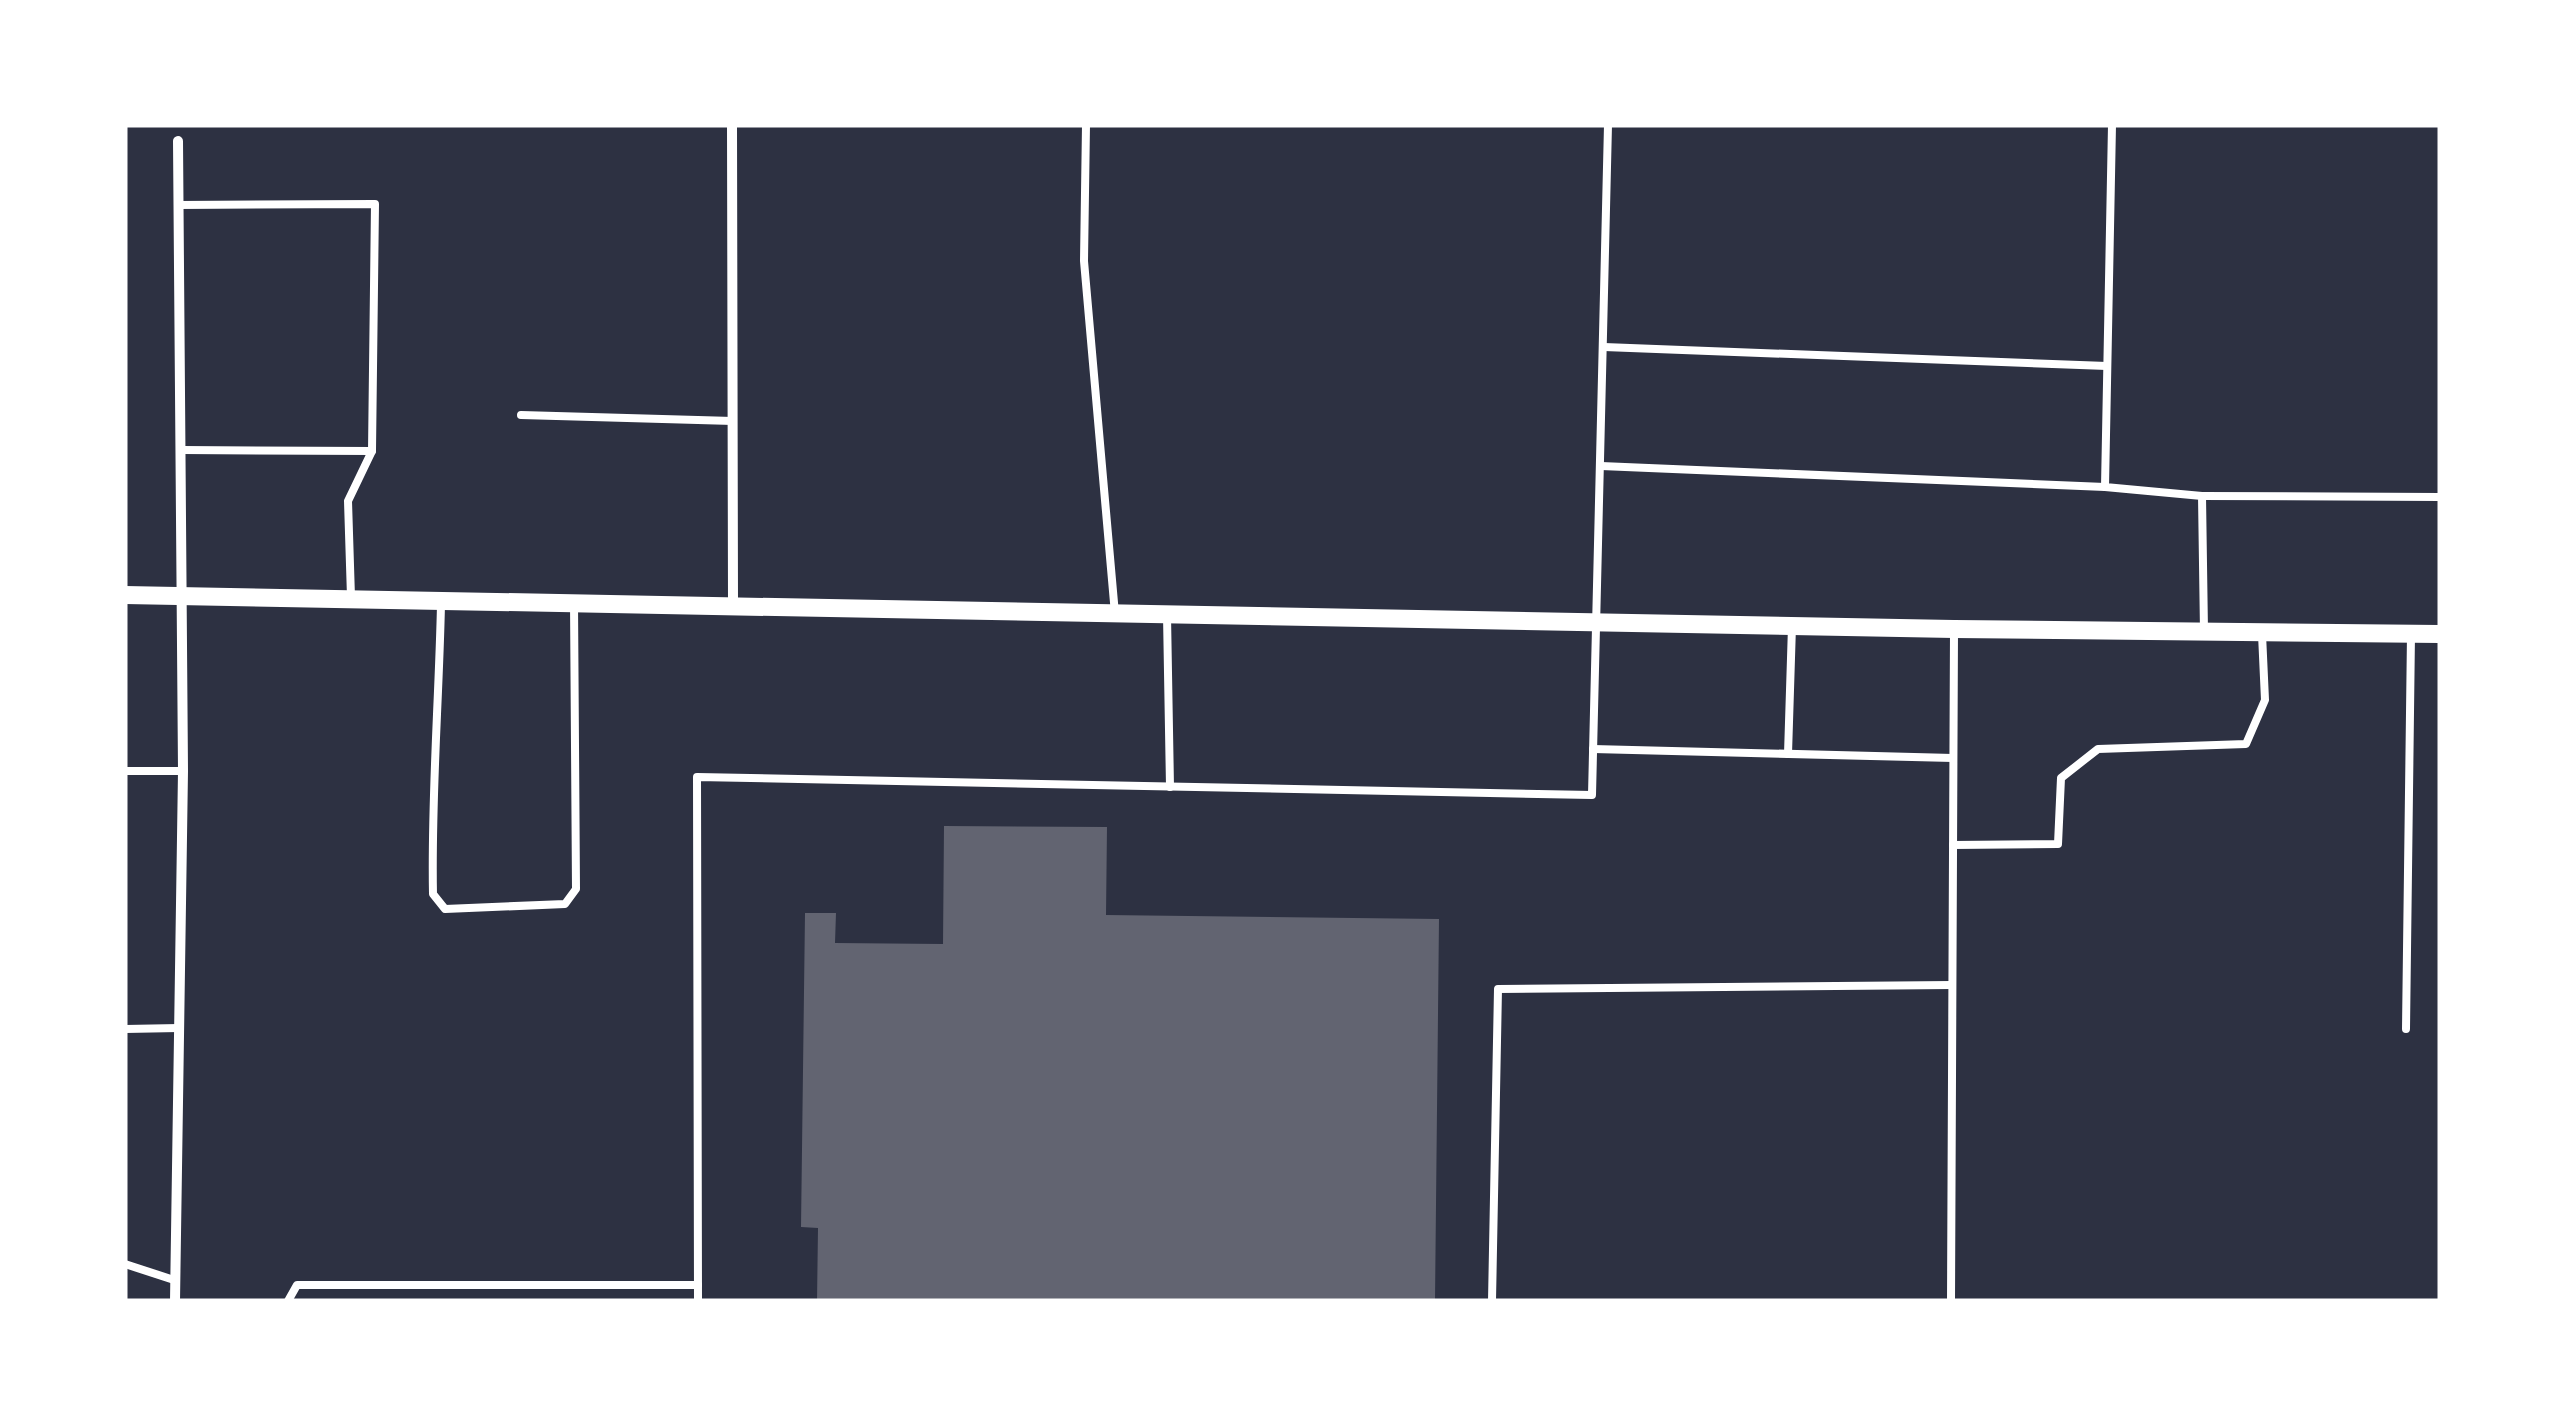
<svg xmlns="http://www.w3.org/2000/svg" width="2565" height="1426" font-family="'Source Serif 4',serif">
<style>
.building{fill:#626471}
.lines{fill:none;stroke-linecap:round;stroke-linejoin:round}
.service{stroke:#fff;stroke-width:8}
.minor{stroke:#fff;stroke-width:10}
.tertiary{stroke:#fff;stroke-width:18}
</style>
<rect width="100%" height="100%" fill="#2d3142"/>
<path class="building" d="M944 826 1107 827 1106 915 1439 919 1435 1301H817L818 1228 801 1227 805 913H836L835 943 943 944Z"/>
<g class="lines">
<g class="service">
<path d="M1086 125 1084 261 1115 614"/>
<path d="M2112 125 2105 487 2202 496 2204 631"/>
<path d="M178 205 375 204 372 451 348 501 351 597"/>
<path d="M1604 347 2107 366"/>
<path d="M521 415 733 421"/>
<path d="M182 450 372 451"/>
<path d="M1601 466 2105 487"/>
<path d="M2202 496 2440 497"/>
<path d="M441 604C439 701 431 797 433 894L445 909 565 904 576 889 574 602"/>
<path d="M1167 615 1170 787"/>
<path d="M1593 749 1953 758"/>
<path d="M1788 754 1792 626"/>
<path d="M125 771H183"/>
<path d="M1953 845 2058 844 2061 778 2098 749 2246 744 2265 700 2262 634"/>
<path d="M125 1029 179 1028"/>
<path d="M2406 1029 2411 634"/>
<path d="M125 1264 174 1280"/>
<path d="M288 1301 297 1285H698"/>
<path d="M698 1301 697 777 1592 795 1608 125"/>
<path d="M1492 1301 1498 989 1952 985"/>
<path d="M1951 1301 1954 631"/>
</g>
<g class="minor">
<path d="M732 125 733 605"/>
<path d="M175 1301 183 771 178 141"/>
</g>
<path class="tertiary" d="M125 595 1954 629 2440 634"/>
</g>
<rect width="2565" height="1426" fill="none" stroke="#ffffff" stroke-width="255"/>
</svg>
